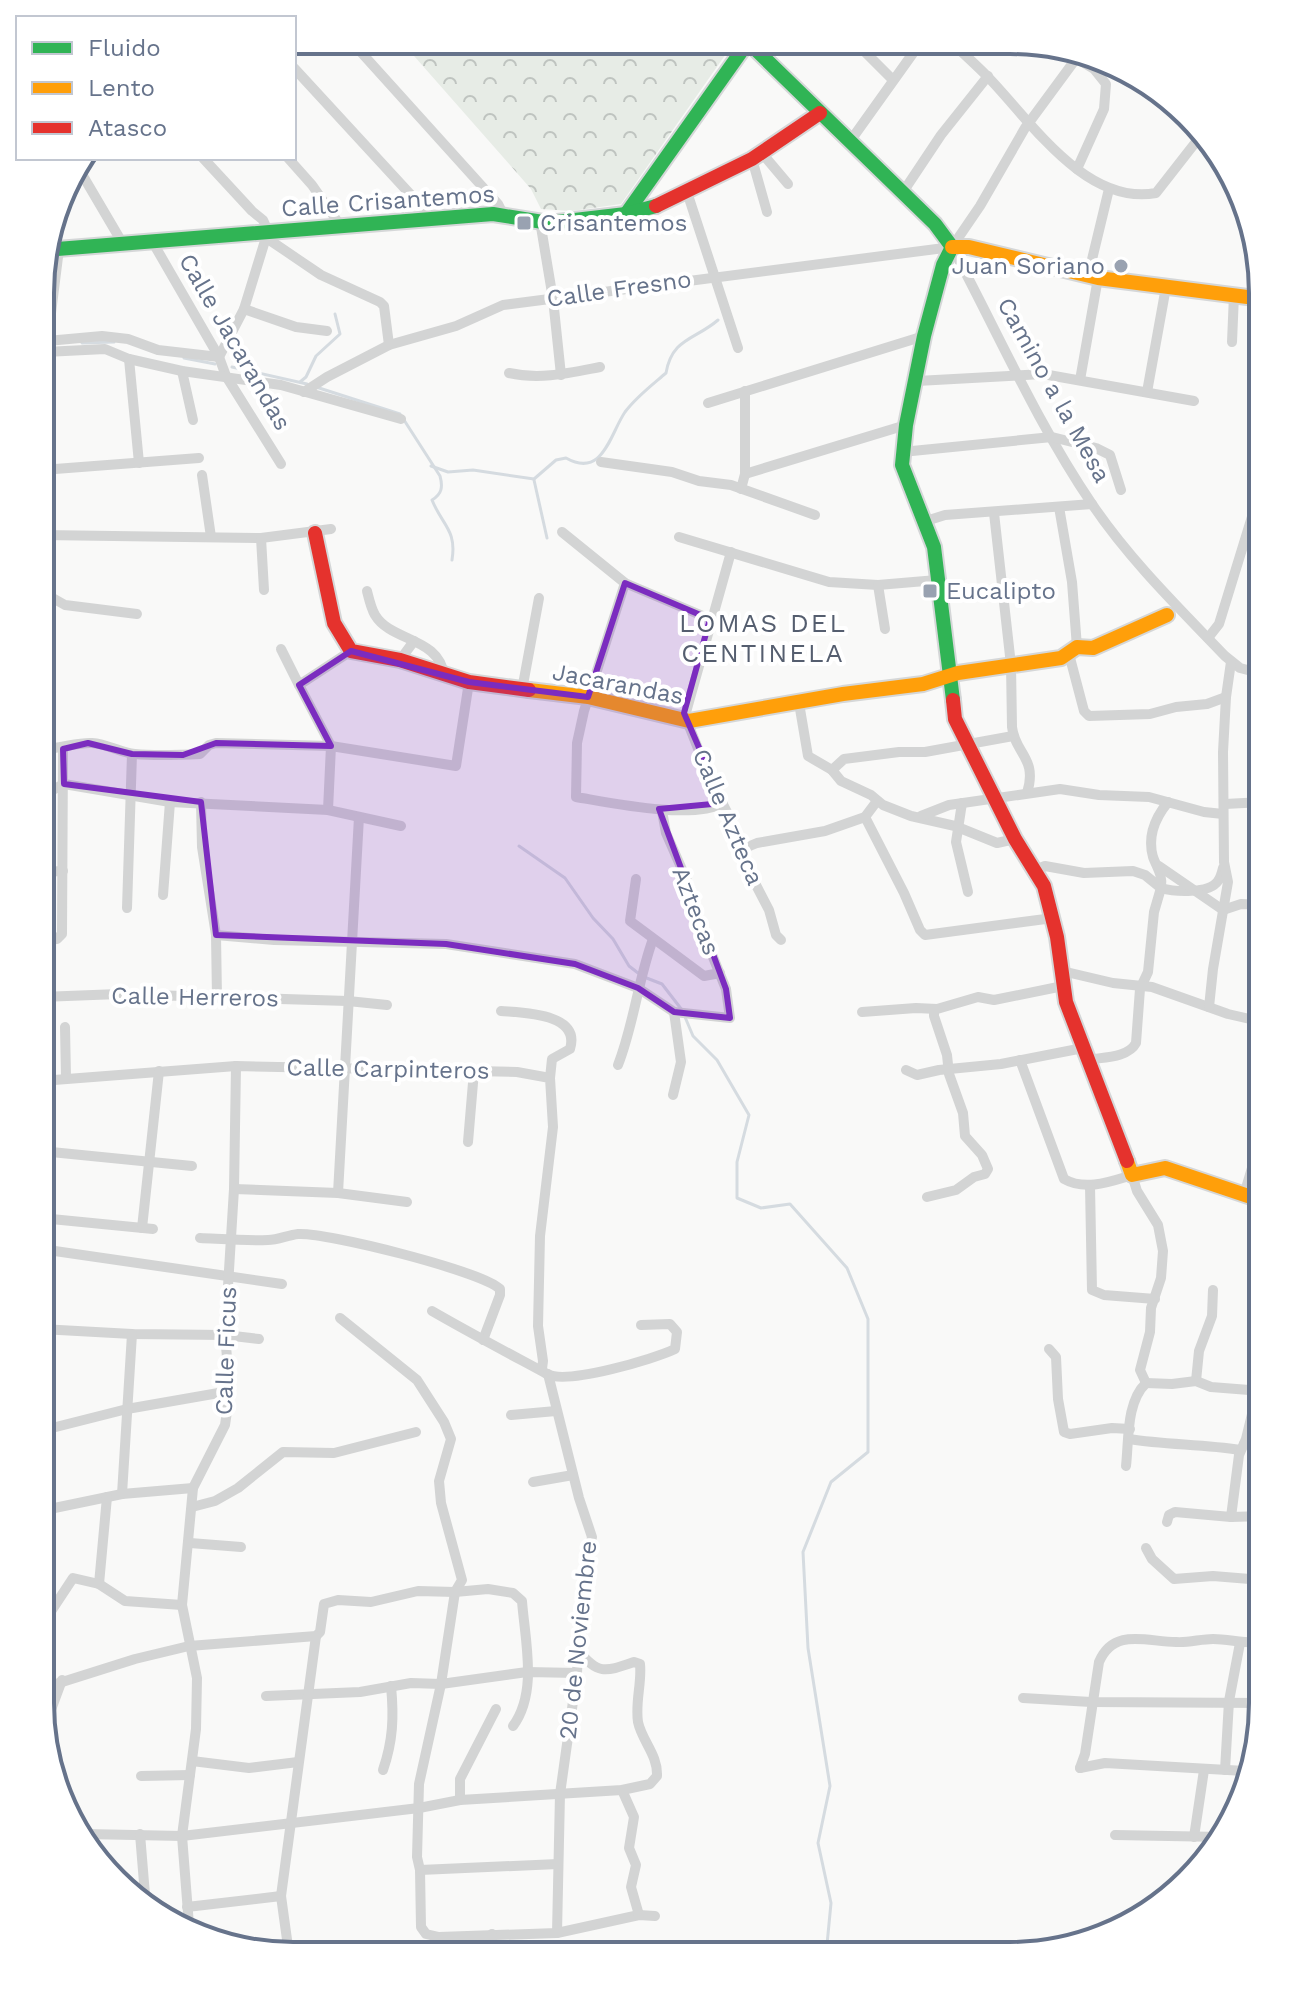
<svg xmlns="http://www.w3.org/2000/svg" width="1303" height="1996" font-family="'Work Sans',sans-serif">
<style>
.forest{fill:url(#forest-crowns)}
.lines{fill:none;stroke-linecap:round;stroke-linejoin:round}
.stream{stroke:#d5dbe0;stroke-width:3}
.fast-casing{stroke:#d5d7d8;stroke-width:18}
.slow-casing{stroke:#d5d7d8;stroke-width:18}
.jam-casing{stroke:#d5d7d8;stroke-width:18}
.street{stroke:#d3d4d4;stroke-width:10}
.fast{stroke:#30b455;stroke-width:14}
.slow{stroke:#ff9f0a;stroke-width:14}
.jam{stroke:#e5322d;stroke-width:14}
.marked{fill:#7b2cbf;fill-opacity:0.2;stroke:#7b2cbf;stroke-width:6;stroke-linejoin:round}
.poi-dot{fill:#99a2b1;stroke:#fff;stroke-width:3}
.labels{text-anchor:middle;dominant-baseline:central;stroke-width:8;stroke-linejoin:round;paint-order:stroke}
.street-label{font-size:24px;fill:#66738b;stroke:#fff}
.poi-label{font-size:24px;fill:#66738b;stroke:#fff;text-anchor:start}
.neighbourhood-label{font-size:26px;letter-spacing:2px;fill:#555e6f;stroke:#fff}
.rim{fill:none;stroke:#66738b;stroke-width:4}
</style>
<defs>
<pattern id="forest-crowns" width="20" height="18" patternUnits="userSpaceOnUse" patternTransform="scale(2)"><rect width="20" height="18" fill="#e7ece6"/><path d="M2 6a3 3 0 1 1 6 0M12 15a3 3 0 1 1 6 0" fill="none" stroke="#bfc4c0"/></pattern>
</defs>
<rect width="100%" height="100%" fill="#f9f9f8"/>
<path class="forest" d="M400 40 735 41 621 204 572 211 541 209 531 189Z"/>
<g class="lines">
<g class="stream">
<path d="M82 343 114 342"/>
<path d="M184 358 215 364"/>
<path d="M232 367 307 384"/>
<path d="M300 382 306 377 316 356 340 334 335 314"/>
<path d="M316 387 400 414"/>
<path d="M404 420 440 476C443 487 442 494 432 500 442 525 457 530 452 560"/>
<path d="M431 466 448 472 473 470 534 479 556 460 566 458C603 479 610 434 625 412 636 397 652 385 666 373 672 338 695 340 718 320"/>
<path d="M534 480 547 538"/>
<path d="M519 846 565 878 593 918 613 939 629 966 638 973"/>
<path d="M644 977 662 984 682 1010"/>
<path d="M685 1017 693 1036 717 1060 749 1115 737 1162V1198L761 1208 790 1204 847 1268 868 1319V1452L831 1482 803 1552 808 1648 830 1786 818 1843 831 1903 826 1955"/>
</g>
<g class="fast-casing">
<g id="fast">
<path d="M626 214 748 42 935 224 952 247"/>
<path d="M952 247 943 265 924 336 906 425 902 465 934 547 953 700"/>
<path d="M45 250 493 214 549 223 626 214 656 206"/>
</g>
</g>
<g class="slow-casing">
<g id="slow">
<path d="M952 247H969L1098 278 1263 299"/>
<path d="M529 690 588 697 689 721 843 694 923 684 958 673 1061 658 1077 647 1093 648 1167 615"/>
<path d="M1127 1161 1132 1175 1165 1168 1263 1201"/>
</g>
</g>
<g class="jam-casing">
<g id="jam">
<path d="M656 206 752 159 820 113"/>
<path d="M315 533 334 623 351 651 400 660 469 682 529 690"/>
<path d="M953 700 955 719 1015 839 1044 886 1057 937 1066 1002 1127 1161"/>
</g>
</g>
<g class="street">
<path d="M350 40 498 204 503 214"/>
<path d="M855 42 893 80"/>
<path d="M951 42C963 53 975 64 987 76 1030 120 1085 206 1156 193L1199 138"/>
<path d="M1066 52 1094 69 1106 84 1104 109 1077 169"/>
<path d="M294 68 433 219"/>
<path d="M851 140 921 42"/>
<path d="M761 152 788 184"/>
<path d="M288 158 312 185 340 225"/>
<path d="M752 159 767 212"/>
<path d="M76 164 123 244"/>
<path d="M687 192 738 348"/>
<path d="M903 192 941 135 988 76"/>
<path d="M540 221 553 299 561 375"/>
<path d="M265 237 321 275 380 302 384 306 389 345"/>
<path d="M152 241 219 357 226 376 281 464"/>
<path d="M952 247C998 333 1037 423 1092 504 1129 559 1179 608 1225 656L1240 668 1263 674"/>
<path d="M952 247 980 206 1025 128 1078 56"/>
<path d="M1088 276 1109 189"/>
<path d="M244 309 296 327 327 331"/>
<path d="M47 341 102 336 128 339 158 350 219 357 244 309 268 231 263 220 252 211 203 158"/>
<path d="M1232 342 1234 295"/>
<path d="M45 352 105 349 129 359 182 371 281 385 401 419"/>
<path d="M129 359 139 463"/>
<path d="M182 371 193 420"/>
<path d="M509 373C540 380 569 373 600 367"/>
<path d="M1080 380 1098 278"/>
<path d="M917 381 1043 374 1194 401"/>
<path d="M42 385 59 249"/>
<path d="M304 392 327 377 389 345 456 326 503 305 952 247"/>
<path d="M1147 392 1166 287"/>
<path d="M708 403 924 336"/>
<path d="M902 452 1052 437 1096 448 1110 455 1121 490"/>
<path d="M601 462 672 472 699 481 731 485 815 515"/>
<path d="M42 470 199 458"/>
<path d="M745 474 906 425"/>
<path d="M202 475 211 537"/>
<path d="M741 489 745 474V391"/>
<path d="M1059 507 1072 582 1077 647"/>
<path d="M994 513 1011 665 1012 727C1015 754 1038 758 1027 793"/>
<path d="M926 521 945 515 1092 504"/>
<path d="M562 532 625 583 710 619"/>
<path d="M42 535 261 538 331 529"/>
<path d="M679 537 829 582 878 585 937 580"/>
<path d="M261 538 264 590"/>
<path d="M731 552 685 716 711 781 729 816 745 864 769 910 776 935 781 940"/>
<path d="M625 583 584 711 577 743 576 797C612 803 692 820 723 803"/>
<path d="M878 585 885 629"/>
<path d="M367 591C369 599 371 608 375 615 391 642 440 637 444 676"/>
<path d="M42 592 65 605 137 614"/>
<path d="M1208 638 1219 624 1263 481"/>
<path d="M281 649 299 685"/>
<path d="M1069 654 1084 711 1089 716 1150 714 1176 707 1207 704 1226 697"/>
<path d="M400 660 414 641"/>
<path d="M522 690 539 598"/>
<path d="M799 703 808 756 832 770 841 781 871 795 883 805 911 816 955 826 997 843 1015 839"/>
<path d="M331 746 299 685 351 651"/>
<path d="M41 749C59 749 78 742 92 743 108 744 121 753 135 754 156 756 179 755 200 754L209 745 216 743 331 746 456 766 469 682"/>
<path d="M832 770 844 759 899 752H925L1013 736"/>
<path d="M41 796 64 784 170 802 328 810 401 826"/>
<path d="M201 802 202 847 216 935 217 998"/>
<path d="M1168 802C1155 818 1147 836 1153 857 1157 868 1163 875 1161 888 1175 892 1209 894 1218 881 1221 877 1222 872 1223 868"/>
<path d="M962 803 956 842 968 892"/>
<path d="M1225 804 1263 802"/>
<path d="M328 810 331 746"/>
<path d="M921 816 949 805 1060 789 1099 795 1149 797 1204 812 1223 814"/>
<path d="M865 817 904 893 920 930 925 935 1053 918"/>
<path d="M740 850 757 843 825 831 865 817 877 801"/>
<path d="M1159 866 1223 910"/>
<path d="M1035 870 1045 866 1084 873 1133 871 1145 875 1161 888 1154 912 1148 972 1140 989 1136 1043C1128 1058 1103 1057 1087 1060"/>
<path d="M41 872 63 871"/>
<path d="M636 879 630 921 704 976 720 973"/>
<path d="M163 895 170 802"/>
<path d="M127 908 132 754"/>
<path d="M1223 910 1241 904 1263 905"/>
<path d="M216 935 274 940 446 944 575 964 638 988 674 1012 730 1018 726 989 702 930 691 890 666 833 662 811"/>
<path d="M41 940 57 939 62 934 63 749"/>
<path d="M1062 971 1113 983 1152 987 1228 1014 1263 1022"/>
<path d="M41 997 119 994 348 1001 387 1005"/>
<path d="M1209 1007 1213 969 1228 882 1224 862 1223 752 1226 697 1231 662"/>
<path d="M501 1011C523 1013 581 1013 570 1049L552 1059 550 1078"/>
<path d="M862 1012 916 1008 937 1009 978 997 994 1000 1063 986"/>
<path d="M65 1027 66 1078"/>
<path d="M1020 1060 1064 1179C1085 1191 1109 1182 1132 1175L1137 1191 1158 1225 1163 1251 1161 1278 1151 1308 1150 1332 1140 1370 1146 1383"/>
<path d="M618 1065C634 1024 638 980 653 939"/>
<path d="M906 1070 917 1075 939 1070 1001 1064 1083 1048"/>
<path d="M41 1081 236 1066 517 1072 550 1078 553 1127 540 1236 538 1326 543 1361 542 1369"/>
<path d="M673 1095 681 1062 674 1012"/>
<path d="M41 1126 49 1080"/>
<path d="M468 1142 474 1071"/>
<path d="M41 1151 192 1166"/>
<path d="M1090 1186 1092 1290 1104 1295 1155 1299"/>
<path d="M234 1189 338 1193 407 1202"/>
<path d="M338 1193 359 817"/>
<path d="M1244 1195 1263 1131"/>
<path d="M927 1197 956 1190 974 1177 985 1174 988 1169 982 1155 965 1136 963 1113 949 1074 947 1055 934 1016V1009"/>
<path d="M41 1218 153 1229"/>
<path d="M142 1228 159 1071"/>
<path d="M200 1238C222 1239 245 1241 268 1240 278 1240 288 1235 298 1234 326 1232 481 1271 500 1289V1295L483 1340"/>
<path d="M41 1249 282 1284"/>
<path d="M432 1311C470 1333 510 1354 547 1374 567 1385 654 1359 675 1349L677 1332 670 1324 641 1325"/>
<path d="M340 1318 417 1380 444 1422 451 1439 439 1481 441 1503 462 1580 455 1592 441 1684 419 1784 417 1857 420 1870 421 1927 426 1934 439 1937 557 1933 639 1915 655 1916"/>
<path d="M41 1329 132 1334 225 1335 259 1339"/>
<path d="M1049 1349 1056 1357 1058 1399 1064 1432 1070 1434 1112 1428 1130 1429"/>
<path d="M548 1374 579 1498 592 1537 584 1572 586 1612 578 1650 577 1673 560 1794 557 1933"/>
<path d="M1196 1381 1199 1351 1212 1316 1213 1290"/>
<path d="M1146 1383 1172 1384 1196 1381 1211 1387 1262 1391"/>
<path d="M511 1415 556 1411"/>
<path d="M40 1431 127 1409 230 1391"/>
<path d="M1129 1439C1166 1445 1203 1444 1240 1450"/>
<path d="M1244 1444 1263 1446"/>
<path d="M1126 1466C1129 1440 1126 1402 1146 1383"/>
<path d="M533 1482 573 1475"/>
<path d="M122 1494 132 1334"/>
<path d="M192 1507 215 1501 238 1488 283 1452 334 1453 416 1432"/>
<path d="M40 1511 122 1494 193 1488"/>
<path d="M1231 1517 1239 1455 1246 1439 1263 1369"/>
<path d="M1167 1522 1169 1515 1175 1512 1231 1517 1263 1516"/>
<path d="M190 1543 241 1547"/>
<path d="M1146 1548 1152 1559 1174 1579 1213 1576 1262 1580"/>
<path d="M99 1584 107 1497"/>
<path d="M40 1628 73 1578 99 1584 125 1601 182 1605"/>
<path d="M40 1689 135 1659 189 1646 316 1636 320 1632 324 1604 338 1600 371 1602 418 1591 455 1592 488 1589 513 1593 522 1601C525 1641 538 1692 513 1726"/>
<path d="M266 1696 360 1692 411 1683 441 1684 527 1672 577 1673"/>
<path d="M1023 1698 1091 1702 1262 1703"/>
<path d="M45 1726 62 1680"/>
<path d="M192 1761 249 1768 298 1762"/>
<path d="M1080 1768 1085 1754 1099 1662C1114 1627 1147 1642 1176 1642 1188 1643 1201 1639 1213 1639 1230 1639 1244 1644 1262 1642"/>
<path d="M1080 1768 1105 1763 1245 1771"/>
<path d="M383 1770C393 1741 394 1717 391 1686"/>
<path d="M1225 1770 1229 1701 1240 1643"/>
<path d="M141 1776 190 1775"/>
<path d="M622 1790 634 1817 629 1848 636 1865 631 1887 639 1915"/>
<path d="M460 1800V1779L496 1709"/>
<path d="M86 1834 182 1836 419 1808 460 1800 622 1790 650 1784 657 1776C658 1755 642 1741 638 1722 635 1702 642 1683 640 1664L634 1662C605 1672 598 1675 578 1650"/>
<path d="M140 1834 146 1907"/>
<path d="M1115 1835 1222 1837"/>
<path d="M1194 1837 1204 1770"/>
<path d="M420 1870 558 1864"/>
<path d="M133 1896 145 1895"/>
<path d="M187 1907 281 1896"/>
<path d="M189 1925 182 1836 196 1729 197 1678 182 1605 193 1488 225 1425 230 1391 225 1335 234 1189 236 1066"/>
<path d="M289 1954 281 1896 316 1636"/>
<path d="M492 1955V1934"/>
</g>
<use href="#fast" class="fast"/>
<use href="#slow" class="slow"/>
<use href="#jam" class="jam"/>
</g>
<path class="marked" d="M625 583 710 619 684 713 723 803 659 809 726 989 730 1018 674 1012 638 988 575 964 446 944 216 935 201 802 64 784 63 749 88 743 132 754 183 755 216 743 331 746 299 685 351 651 469 682 588 697Z"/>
<g class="poi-dot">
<rect x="516" y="215" width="16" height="16" rx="4"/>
<circle cx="1121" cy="266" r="8"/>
<rect x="922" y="583" width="16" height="16" rx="4"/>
</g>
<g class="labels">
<g class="street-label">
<text transform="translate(388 201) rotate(-4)">Calle Crisantemos</text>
<text transform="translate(619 289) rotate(-8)">Calle Fresno</text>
<text transform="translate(235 342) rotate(60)">Calle Jacarandas</text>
<text transform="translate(1054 390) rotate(61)">Camino a la Mesa</text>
<text transform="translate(618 684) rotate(11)">Jacarandas</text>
<text transform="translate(728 817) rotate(67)">Calle Azteca</text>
<text transform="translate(696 911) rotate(69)">Aztecas</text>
<text transform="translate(195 997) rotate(1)">Calle Herreros</text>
<text transform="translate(388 1069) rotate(1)">Calle Carpinteros</text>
<text transform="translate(226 1351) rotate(-88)">Calle Ficus</text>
<text transform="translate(578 1640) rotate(-84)">20 de Noviembre</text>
</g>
<g class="poi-label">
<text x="540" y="223">Crisantemos</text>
<text x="1105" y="266" text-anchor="end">Juan Soriano</text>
<text x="946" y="591">Eucalipto</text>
</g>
<g class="neighbourhood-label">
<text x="763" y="623">LOMAS DEL<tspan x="763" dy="30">CENTINELA</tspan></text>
</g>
</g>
<path d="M0 0H1303V1996H0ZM293 54H1010A239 239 0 0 1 1249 293V1703A239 239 0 0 1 1010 1942H293A239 239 0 0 1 54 1703V293A239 239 0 0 1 293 54Z" fill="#fff" fill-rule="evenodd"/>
<path class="rim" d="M293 54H1010A239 239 0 0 1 1249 293V1703A239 239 0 0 1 1010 1942H293A239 239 0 0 1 54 1703V293A239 239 0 0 1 293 54Z"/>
<rect x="16" y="16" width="280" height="144" fill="#ffffff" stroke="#c2c7d1" stroke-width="2"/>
<rect x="32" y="42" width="40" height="12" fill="#30b455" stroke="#c2c7d1" stroke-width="2"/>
<text x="88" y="56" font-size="24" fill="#66738b">Fluido</text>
<rect x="32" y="82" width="40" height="12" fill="#ff9f0a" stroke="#c2c7d1" stroke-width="2"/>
<text x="88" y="96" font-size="24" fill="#66738b">Lento</text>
<rect x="32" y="122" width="40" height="12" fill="#e5322d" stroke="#c2c7d1" stroke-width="2"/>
<text x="88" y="136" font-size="24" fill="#66738b">Atasco</text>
</svg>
